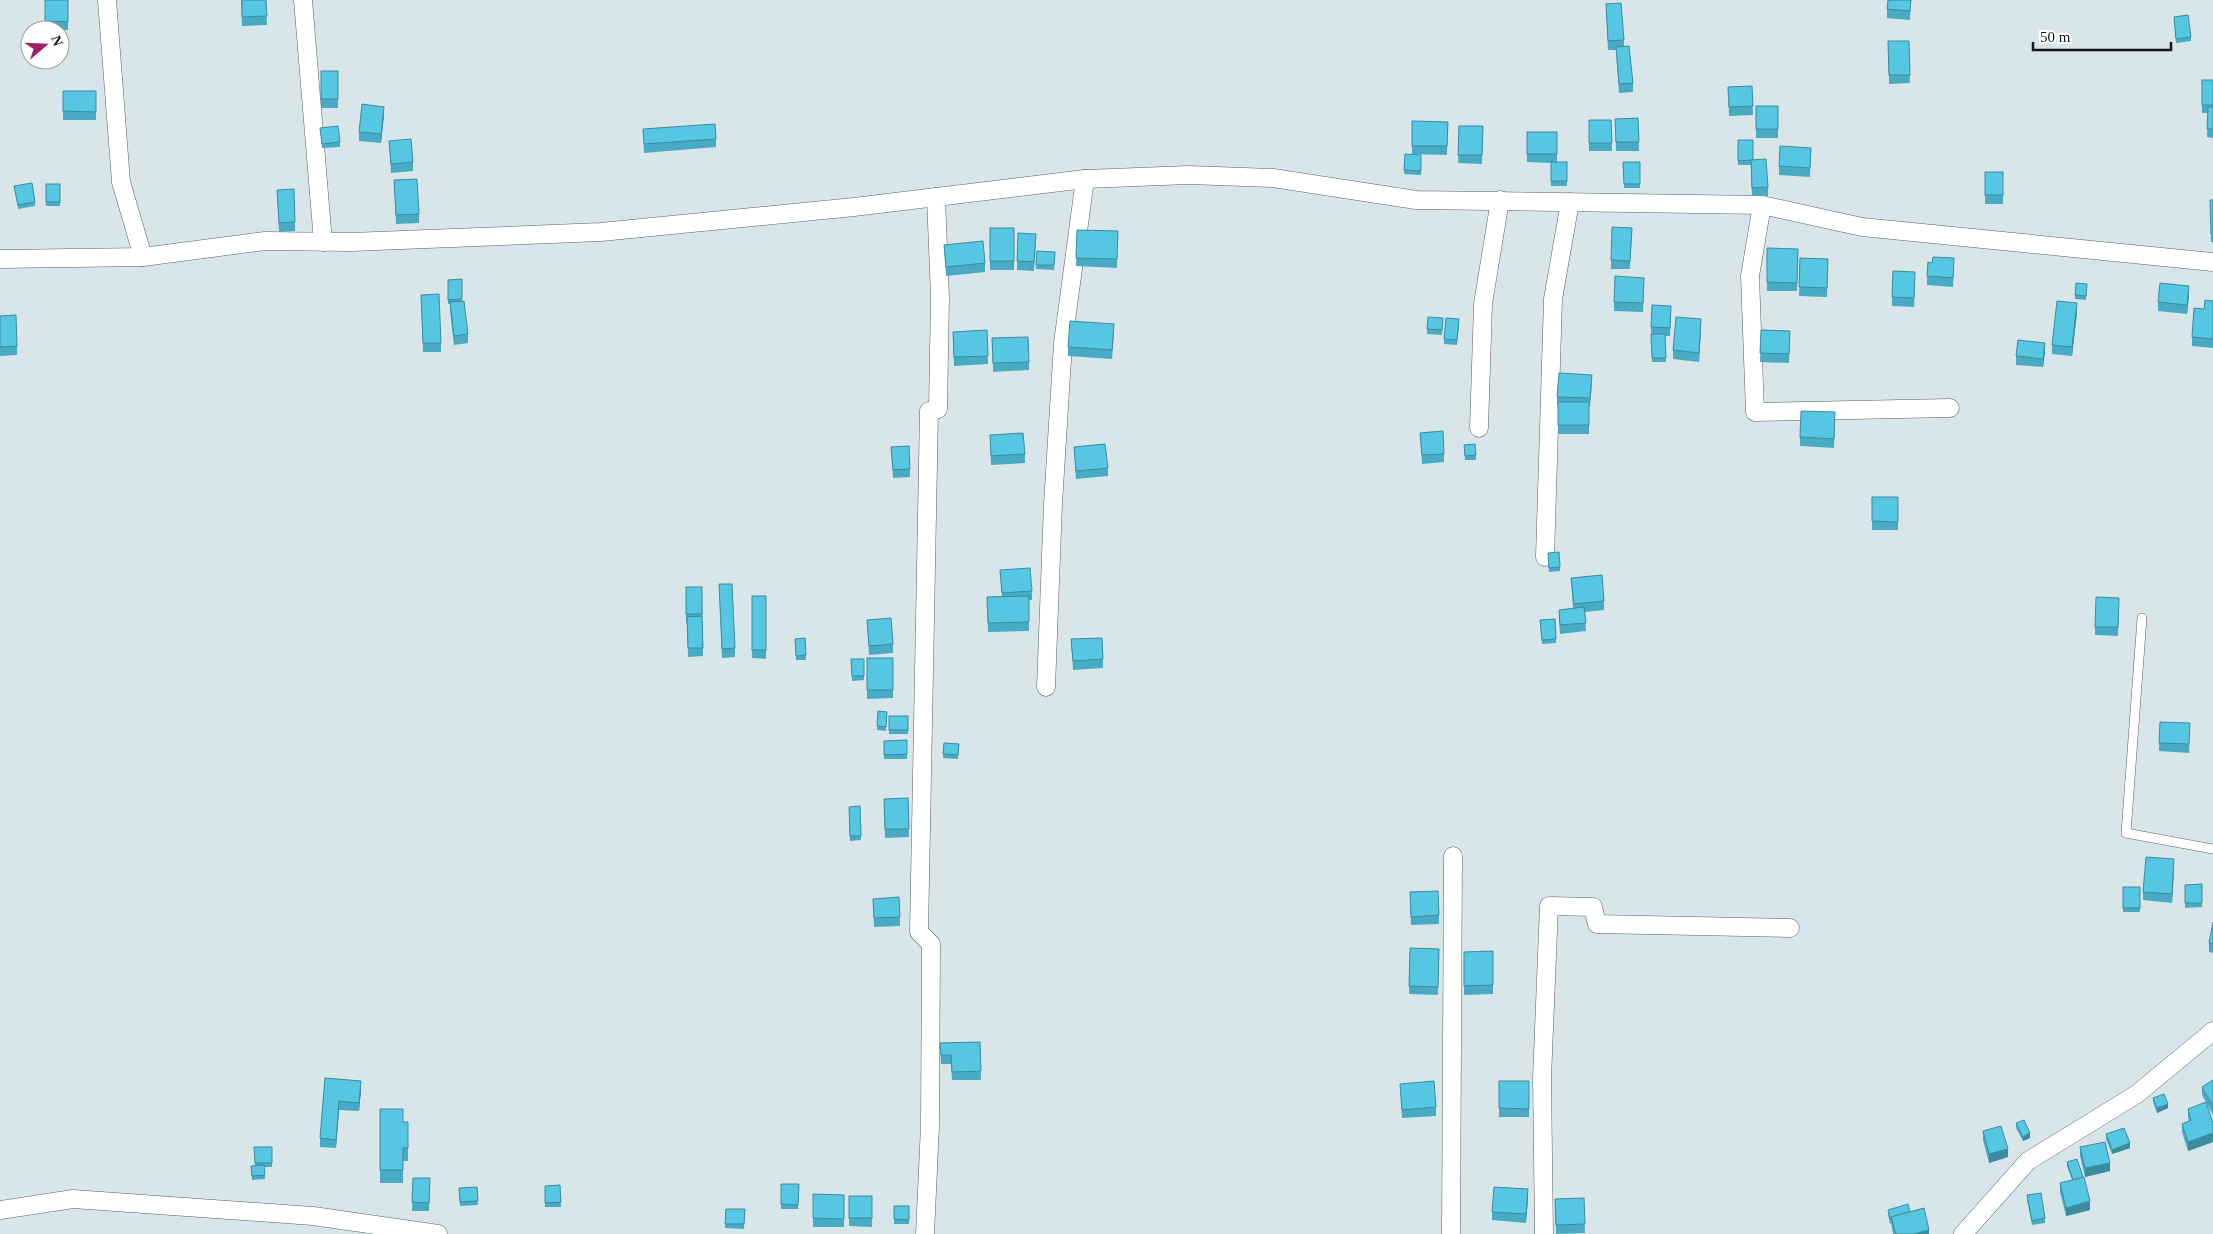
<svg xmlns="http://www.w3.org/2000/svg" width="2213" height="1234" font-family="Georgia,serif">
<style>
.lines{fill:none;stroke-linecap:round;stroke-linejoin:round}
.service-casing{stroke:#566366;stroke-width:10}
.minor-casing{stroke:#566366;stroke-width:19}
.service{stroke:#fff;stroke-width:9}
.minor{stroke:#fff;stroke-width:18}
.wall{fill:#49abc3}
.shaded-wall{fill:#3c8b9f}
.building{fill:#55c7e3;stroke:#3c8b9f}
</style>
<rect width="100%" height="100%" fill="#d8e6ea"/>
<g class="lines">
<g class="service-casing">
<path id="service" d="M2142 618 2126 833 2213 849"/>
</g>
<g class="minor-casing">
<g id="minor">
<path d="M107 0 121 182 143 257"/>
<path d="M303 0 323 242"/>
<path d="M1762 205 1750 276 1755 412 1950 408"/>
<path d="M0 259 143 257 265 241 351 242 601 232 854 207 1085 179 1189 175 1273 178 1416 200 1762 205 1862 227 2213 262"/>
<path d="M1479 428 1483 304 1500 200"/>
<path d="M1545 557 1553 299 1570 202"/>
<path d="M1046 687 1053 504 1063 343 1085 179"/>
<path d="M0 1210 73 1199 313 1216 438 1234"/>
<path d="M925 1234 930 1126 931 944 919 932 929 411 938 409 940 298 936 197"/>
<path d="M1451 1234 1453 856"/>
<path d="M1544 1234 1542 1078 1549 906 1593 907 1597 924 1790 928"/>
<path d="M1963 1234 2028 1161 2137 1094 2213 1031"/>
</g>
</g>
<use href="#service" class="service"/>
<use href="#minor" class="minor"/>
</g>
<g class="wall">
<rect x="45" y="0" width="23" height="30"/>
<path d="M241 0H266L267 25 242 26Z"/>
<path d="M1911 0 1910 20 1887 18V9Z"/>
<path d="M1606 4 1624 40V46L1633 83V92L1619 93 1616 50H1608Z"/>
<path d="M2174 17 2191 37V41L2176 43Z"/>
<path d="M1888 41H1909L1910 83 1889 84Z"/>
<rect x="321" y="71" width="17" height="37"/>
<path d="M2202 80H2213V138L2207 137 2208 113H2202Z"/>
<path d="M1752 86 1753 115 1729 116 1728 87Z"/>
<rect x="63" y="91" width="33" height="29"/>
<rect x="1756" y="106" width="22" height="32"/>
<path d="M384 115 381 143 359 141V132Z"/>
<path d="M1638 118 1639 151H1616L1615 119Z"/>
<path d="M1589 120H1611L1612 151H1589Z"/>
<path d="M1412 121 1448 122 1447 155 1412 154Z"/>
<path d="M1459 126H1483L1482 164 1458 163Z"/>
<path d="M320 128 340 142V147L322 148Z"/>
<path d="M643 129 716 139V147L644 153Z"/>
<path d="M1527 132H1557V162H1567V186H1551V163L1527 162Z"/>
<path d="M1738 140 1753 160 1768 187V196H1752L1751 165H1738Z"/>
<path d="M389 141 413 162V171L391 173Z"/>
<path d="M1811 148 1810 177 1779 175V166Z"/>
<path d="M1405 154 1421 155V175L1404 174Z"/>
<path d="M1623 162H1640V188H1624Z"/>
<rect x="1985" y="172" width="18" height="32"/>
<path d="M394 180 419 214V223L396 224Z"/>
<rect x="46" y="184" width="14" height="22"/>
<path d="M14 186 35 202V206L18 209Z"/>
<path d="M277 190 295 222V231L279 232Z"/>
<path d="M2210 200H2213V242H2211Z"/>
<rect x="990" y="228" width="24" height="42"/>
<path d="M1632 228 1630 269H1611V260Z"/>
<path d="M1077 230 1118 231 1117 268 1076 266Z"/>
<path d="M1036 242 1034 271 1017 270V261Z"/>
<path d="M944 245 985 263V272L946 276Z"/>
<path d="M1767 248 1798 249 1797 291H1767Z"/>
<path d="M1037 251 1055 252 1054 270 1036 269Z"/>
<path d="M1800 258 1828 259 1827 297 1799 296Z"/>
<path d="M1954 267 1953 287 1927 285V276Z"/>
<path d="M462 279V301L468 334V343L454 345 450 311V304H448V280Z"/>
<path d="M1915 281 1914 307 1892 306V297Z"/>
<path d="M2087 284 2086 300 2075 299V295Z"/>
<path d="M1644 286 1643 312 1614 311V302Z"/>
<path d="M421 295 441 343V352H423Z"/>
<path d="M2189 295 2187 314 2158 311V302Z"/>
<path d="M2213 301V348L2192 346V337L2204 309Z"/>
<path d="M2077 312 2072 356 2052 354V345Z"/>
<path d="M1671 315 1670 336H1665L1666 362H1652L1651 327Z"/>
<path d="M0 316 17 346V355L0 356Z"/>
<path d="M1443 318 1442 335 1427 334V329Z"/>
<path d="M1459 324 1457 345 1444 344V339Z"/>
<path d="M1701 327 1699 362 1673 359V350Z"/>
<path d="M987 330 988 364 954 366 953 332Z"/>
<path d="M1761 330 1790 331 1789 363 1760 362Z"/>
<path d="M1114 332 1112 359 1068 356V347Z"/>
<path d="M992 338 1029 362V370L993 372Z"/>
<path d="M2045 352 2043 367 2016 365V356Z"/>
<path d="M1592 384 1590 407H1589V434H1558V405H1557V397Z"/>
<path d="M1835 421 1834 448 1800 446V437Z"/>
<path d="M1420 433 1444 454V462L1422 464Z"/>
<path d="M990 435 1025 454V463L991 465Z"/>
<path d="M1475 444 1476 460H1465L1464 445Z"/>
<path d="M891 447 910 469V477L893 478Z"/>
<path d="M1074 447 1108 468V476L1076 479Z"/>
<rect x="1872" y="497" width="26" height="33"/>
<path d="M1548 557 1560 567V571L1549 572Z"/>
<path d="M1000 570 1032 591V600H1029V631L988 632 987 597 1002 596Z"/>
<path d="M1571 578 1604 601V610L1585 612 1586 631 1560 634 1559 618V610L1573 608Z"/>
<path d="M719 584 735 648V657L722 658Z"/>
<path d="M686 587H702L703 656 688 657 687 623H686Z"/>
<path d="M752 596H766V659L752 658Z"/>
<path d="M2119 607 2118 636 2095 635V627Z"/>
<path d="M1555 619 1556 643 1542 644 1540 620Z"/>
<path d="M867 620 893 644V653L869 655Z"/>
<path d="M805 638 806 660H796L795 639Z"/>
<path d="M1071 639 1103 659V668L1073 670Z"/>
<path d="M867 658H893V698L867 699Z"/>
<path d="M851 659H864V680L852 681Z"/>
<path d="M887 716 886 731 877 730V726Z"/>
<rect x="889" y="716" width="19" height="18"/>
<path d="M2190 732 2189 753 2159 751V743Z"/>
<path d="M907 740V759H884V741Z"/>
<path d="M944 743 959 744 958 759 943 758Z"/>
<path d="M908 798 909 837 885 838 884 807Z"/>
<path d="M860 806 861 840 850 841 849 807Z"/>
<path d="M2174 868 2172 903 2143 900V892Z"/>
<path d="M2202 884V907L2185 908V885Z"/>
<rect x="2123" y="887" width="17" height="25"/>
<path d="M1410 892 1439 915V924L1411 925Z"/>
<path d="M873 899 900 917V926L874 927Z"/>
<path d="M2213 922V953L2209 952V943Z"/>
<path d="M1410 948 1439 949 1438 995 1409 994Z"/>
<path d="M1493 951V994L1464 995V952Z"/>
<path d="M980 1042 981 1080H952L951 1064H941L940 1043Z"/>
<path d="M325 1078 361 1090 359 1111 339 1110 336 1148 320 1147V1138Z"/>
<path d="M2213 1080V1115L2202 1095V1087Z"/>
<rect x="1499" y="1081" width="30" height="36"/>
<path d="M1400 1084 1436 1107V1116L1402 1118Z"/>
<path d="M2153 1098 2168 1108 2157 1113 2153 1102Z"/>
<path d="M380 1109 403 1122H408V1161H403V1183H380Z"/>
<path d="M2188 1109 2213 1123V1142L2188 1151 2182 1132V1124L2189 1121 2188 1118Z"/>
<path d="M2016 1123 2030 1138 2023 1141 2016 1128Z"/>
<path d="M1983 1131 2008 1157 1989 1163 1983 1140Z"/>
<path d="M2106 1134 2130 1148 2112 1154 2106 1139Z"/>
<path d="M254 1147H272V1167H264L265 1179 252 1180 251 1170 255 1165Z"/>
<path d="M2080 1147 2110 1171 2085 1177 2080 1156Z"/>
<path d="M2067 1162 2090 1210 2066 1216 2060 1192V1183L2072 1180 2067 1166Z"/>
<path d="M413 1178H430L429 1211H412Z"/>
<path d="M781 1184H799L798 1209H781Z"/>
<path d="M560 1185 561 1207H545V1186Z"/>
<path d="M477 1187 478 1205 460 1206 459 1188Z"/>
<path d="M813 1194 844 1195V1227H813Z"/>
<path d="M2027 1195 2045 1218V1223L2032 1225 2027 1200Z"/>
<path d="M849 1196H872V1227L849 1226Z"/>
<path d="M1528 1198 1526 1223 1492 1220V1212Z"/>
<path d="M1584 1198 1585 1233 1556 1234 1555 1199Z"/>
<rect x="894" y="1206" width="15" height="18"/>
<path d="M726 1209H745L744 1229 725 1228Z"/>
<path d="M1888 1210 1910 1212 1929 1234H1893L1891 1223 1890 1224 1888 1214Z"/>
</g>
<g class="shaded-wall">
<path d="M384 107V115L381 143V134Z"/>
<path d="M2189 286V295L2187 314V305Z"/>
<path d="M2077 303V312L2072 356V347Z"/>
<path d="M1701 319V327L1699 362V353Z"/>
<path d="M2045 343V352L2043 367V359Z"/>
<path d="M2174 859V868L2172 903V894Z"/>
<path d="M361 1081V1090L359 1111V1103Z"/>
<path d="M339 1101V1110L336 1148V1140Z"/>
<path d="M2168 1104V1108L2157 1113V1108Z"/>
<path d="M2030 1133V1138L2023 1141V1137Z"/>
<path d="M2213 1133V1142L2188 1151V1142Z"/>
<path d="M2130 1143V1148L2112 1154V1150Z"/>
<path d="M2008 1149V1157L1989 1163V1154Z"/>
<path d="M2110 1163V1171L2085 1177V1168Z"/>
<path d="M1528 1189V1198L1526 1223V1214Z"/>
<path d="M2090 1201V1210L2066 1216V1208Z"/>
<path d="M1929 1230V1234H1913Z"/>
</g>
<g class="building">
<path d="M45 0H68V22L45 21Z"/>
<path d="M242 0H266L267 16 242 17Z"/>
<path d="M1888 0H1911L1910 11 1887 9Z"/>
<path d="M1621 3 1624 40 1608 41 1606 4Z"/>
<path d="M2188 15 2191 37 2176 39 2174 17Z"/>
<path d="M1888 41H1909L1910 75H1889Z"/>
<path d="M1629 46 1633 83 1619 84 1616 47Z"/>
<rect x="321" y="71" width="17" height="28"/>
<rect x="2202" y="80" width="11" height="25"/>
<path d="M1752 86 1753 106 1729 107 1728 87Z"/>
<path d="M63 91H96V112L63 111Z"/>
<path d="M362 104 384 107 381 134 359 132Z"/>
<rect x="1756" y="106" width="22" height="23"/>
<path d="M2208 107H2213V129H2207Z"/>
<path d="M1638 118 1639 142H1616L1615 119Z"/>
<path d="M1589 120H1611L1612 143H1589Z"/>
<path d="M1412 121 1448 122 1447 146H1412Z"/>
<path d="M715 124 716 139 644 144 643 129Z"/>
<path d="M338 126 340 142 322 144 320 128Z"/>
<path d="M1459 126H1483L1482 155H1458Z"/>
<rect x="1527" y="132" width="30" height="22"/>
<path d="M411 139 413 162 391 164 389 141Z"/>
<path d="M1738 140H1753V160H1751L1738 161Z"/>
<path d="M1780 146 1811 148 1810 168 1779 166Z"/>
<path d="M1405 154 1421 155V171L1404 170Z"/>
<path d="M1766 159 1768 187 1752 188 1751 160Z"/>
<rect x="1551" y="162" width="16" height="19"/>
<path d="M1623 162H1640V184H1624Z"/>
<rect x="1985" y="172" width="18" height="23"/>
<path d="M417 179 419 214 396 215 394 180Z"/>
<path d="M32 183 35 202 18 205 14 186Z"/>
<rect x="46" y="184" width="14" height="18"/>
<path d="M294 189 295 222 279 223 277 190Z"/>
<path d="M2210 200H2213V234H2211Z"/>
<path d="M1612 227 1632 228 1630 261 1611 260Z"/>
<rect x="990" y="228" width="24" height="33"/>
<path d="M1077 230 1118 231 1117 259 1076 258Z"/>
<path d="M1018 233 1036 234 1034 262 1017 261Z"/>
<path d="M983 241 985 263 946 267 944 245Z"/>
<path d="M1767 248 1798 249 1797 283 1767 282Z"/>
<path d="M1037 251 1055 252 1054 265H1036Z"/>
<path d="M1933 257 1954 258 1953 278 1927 276 1928 262 1932 263Z"/>
<path d="M1800 258 1828 259 1827 288 1799 287Z"/>
<path d="M1893 271 1915 272 1914 298 1892 297Z"/>
<path d="M1615 276 1644 278 1643 303 1614 302Z"/>
<path d="M462 279V299L448 300V280Z"/>
<path d="M2076 283 2087 284 2086 296 2075 295Z"/>
<path d="M2160 283 2189 286 2187 305 2158 302Z"/>
<path d="M439 294 441 343H423L421 295Z"/>
<path d="M2205 300 2213 301V339L2192 337 2194 308 2204 309Z"/>
<path d="M464 301 468 334 454 336 450 302Z"/>
<path d="M2057 301 2077 303 2072 347 2052 345Z"/>
<path d="M1652 305 1671 306 1670 328 1651 327Z"/>
<path d="M16 315 17 346 0 347V316Z"/>
<path d="M1428 317 1443 318 1442 330 1427 329Z"/>
<path d="M1676 317 1701 319 1699 353 1673 350Z"/>
<path d="M1446 318 1459 319 1457 340 1444 339Z"/>
<path d="M1070 321 1114 324 1112 350 1068 347Z"/>
<path d="M987 330 988 356 954 357 953 332Z"/>
<path d="M1761 330 1790 331 1789 354 1760 353Z"/>
<path d="M1651 334H1665L1666 358H1652Z"/>
<path d="M1028 337 1029 362 993 363 992 338Z"/>
<path d="M2018 340 2045 343 2043 359 2016 356Z"/>
<path d="M1559 373 1592 375 1590 398 1557 397Z"/>
<rect x="1558" y="402" width="31" height="23"/>
<path d="M1801 411 1835 412 1834 439 1800 437Z"/>
<path d="M1443 431 1444 454 1422 455 1420 433Z"/>
<path d="M1023 433 1025 454 991 456 990 435Z"/>
<path d="M1105 444 1108 468 1076 471 1074 447Z"/>
<path d="M1475 444 1476 455 1465 456 1464 445Z"/>
<path d="M909 446 910 469 893 470 891 447Z"/>
<path d="M1872 497H1898V522L1872 521Z"/>
<path d="M1559 552 1560 567 1549 568 1548 553Z"/>
<path d="M1030 568 1032 591 1002 593 1000 570Z"/>
<path d="M1602 575 1604 601 1574 604 1571 578Z"/>
<path d="M719 584H732L735 648 722 649Z"/>
<rect x="686" y="587" width="16" height="27"/>
<rect x="752" y="596" width="14" height="54"/>
<path d="M1029 596V622L988 623 987 597Z"/>
<path d="M2096 597 2119 598 2118 627H2095Z"/>
<path d="M1584 607 1586 623 1560 625 1559 610Z"/>
<path d="M702 616 703 648H688L687 617Z"/>
<path d="M891 618 893 644 869 646 867 620Z"/>
<path d="M1555 619 1556 639 1542 640 1540 620Z"/>
<path d="M805 638 806 655 796 656 795 639Z"/>
<path d="M1102 638 1103 659 1073 661 1071 639Z"/>
<rect x="867" y="658" width="26" height="32"/>
<path d="M851 659H864V676H852Z"/>
<path d="M878 711 887 712 886 727 877 726Z"/>
<rect x="889" y="716" width="19" height="14"/>
<path d="M2160 722 2190 723 2189 744 2159 743Z"/>
<path d="M907 740V754L884 755V741Z"/>
<path d="M944 743 959 744 958 755 943 754Z"/>
<path d="M908 798 909 829H885L884 799Z"/>
<path d="M860 806 861 836H850L849 807Z"/>
<path d="M2146 857 2174 859 2172 894 2143 892Z"/>
<path d="M2202 884V903H2185V885Z"/>
<rect x="2123" y="887" width="17" height="21"/>
<path d="M1438 891 1439 915 1411 917 1410 892Z"/>
<path d="M899 897 900 917 874 918 873 899Z"/>
<path d="M2213 922V944L2209 943Z"/>
<path d="M1410 948 1439 949 1438 987 1409 986Z"/>
<path d="M1493 951V985L1464 986V952Z"/>
<path d="M980 1042 981 1071 952 1072 951 1055H941L940 1043Z"/>
<path d="M325 1078 361 1081 359 1103 339 1101 336 1140 320 1138Z"/>
<path d="M2213 1080V1106L2202 1087Z"/>
<path d="M1434 1081 1436 1107 1402 1110 1400 1084Z"/>
<path d="M1499 1081H1529V1109L1499 1108Z"/>
<path d="M2164 1094 2168 1104 2157 1108 2153 1098Z"/>
<path d="M2206 1102 2213 1123V1133L2188 1142 2182 1124 2191 1120 2188 1109Z"/>
<path d="M380 1109H403V1122H408V1148H403V1170H380Z"/>
<path d="M2024 1120 2030 1133 2023 1137 2016 1123Z"/>
<path d="M2001 1126 2008 1149 1989 1154 1983 1131Z"/>
<path d="M2124 1128 2130 1143 2112 1150 2106 1134Z"/>
<path d="M2105 1142 2110 1163 2085 1168 2080 1147Z"/>
<path d="M254 1147H272V1163H255Z"/>
<path d="M2077 1159 2083 1177 2073 1180 2067 1162Z"/>
<path d="M264 1165 265 1175 252 1176 251 1166Z"/>
<path d="M2084 1177 2090 1201 2066 1208 2060 1183Z"/>
<path d="M413 1178H430L429 1203 412 1202Z"/>
<path d="M781 1184H799L798 1205 781 1204Z"/>
<path d="M560 1185 561 1202 545 1203V1186Z"/>
<path d="M477 1187 478 1201 460 1202 459 1188Z"/>
<path d="M1494 1187 1528 1189 1526 1214 1492 1212Z"/>
<path d="M2041 1193 2045 1218 2032 1221 2027 1195Z"/>
<path d="M813 1194 844 1195V1219L813 1218Z"/>
<rect x="849" y="1196" width="23" height="22"/>
<path d="M1584 1198 1585 1224 1556 1225 1555 1199Z"/>
<path d="M1908 1204 1910 1212 1891 1217 1892 1219H1890L1888 1210Z"/>
<path d="M894 1206H909V1220L894 1219Z"/>
<path d="M1924 1208 1929 1230 1913 1234H1896L1891 1217Z"/>
<path d="M726 1209H745L744 1224H725Z"/>
</g>
<g transform="translate(45 45) rotate(71)"><circle r="24" fill="#ffffff" stroke="#9fa1a1"/>
<path d="M0-4L9 19L0 12L-9 19Z" fill="#a41e6a"/>
<text y="-8" font-size="14" font-weight="bold" text-anchor="middle" fill="#0f1415">N</text>
</g>
<path d="M2033 42v8h138v-8" fill="none" stroke="#0f1415" stroke-width="2.5"/>
<text x="2040" y="42" font-size="15" fill="#0f1415" stroke="#ffffff" stroke-width="4" paint-order="stroke">50 m</text>
</svg>
